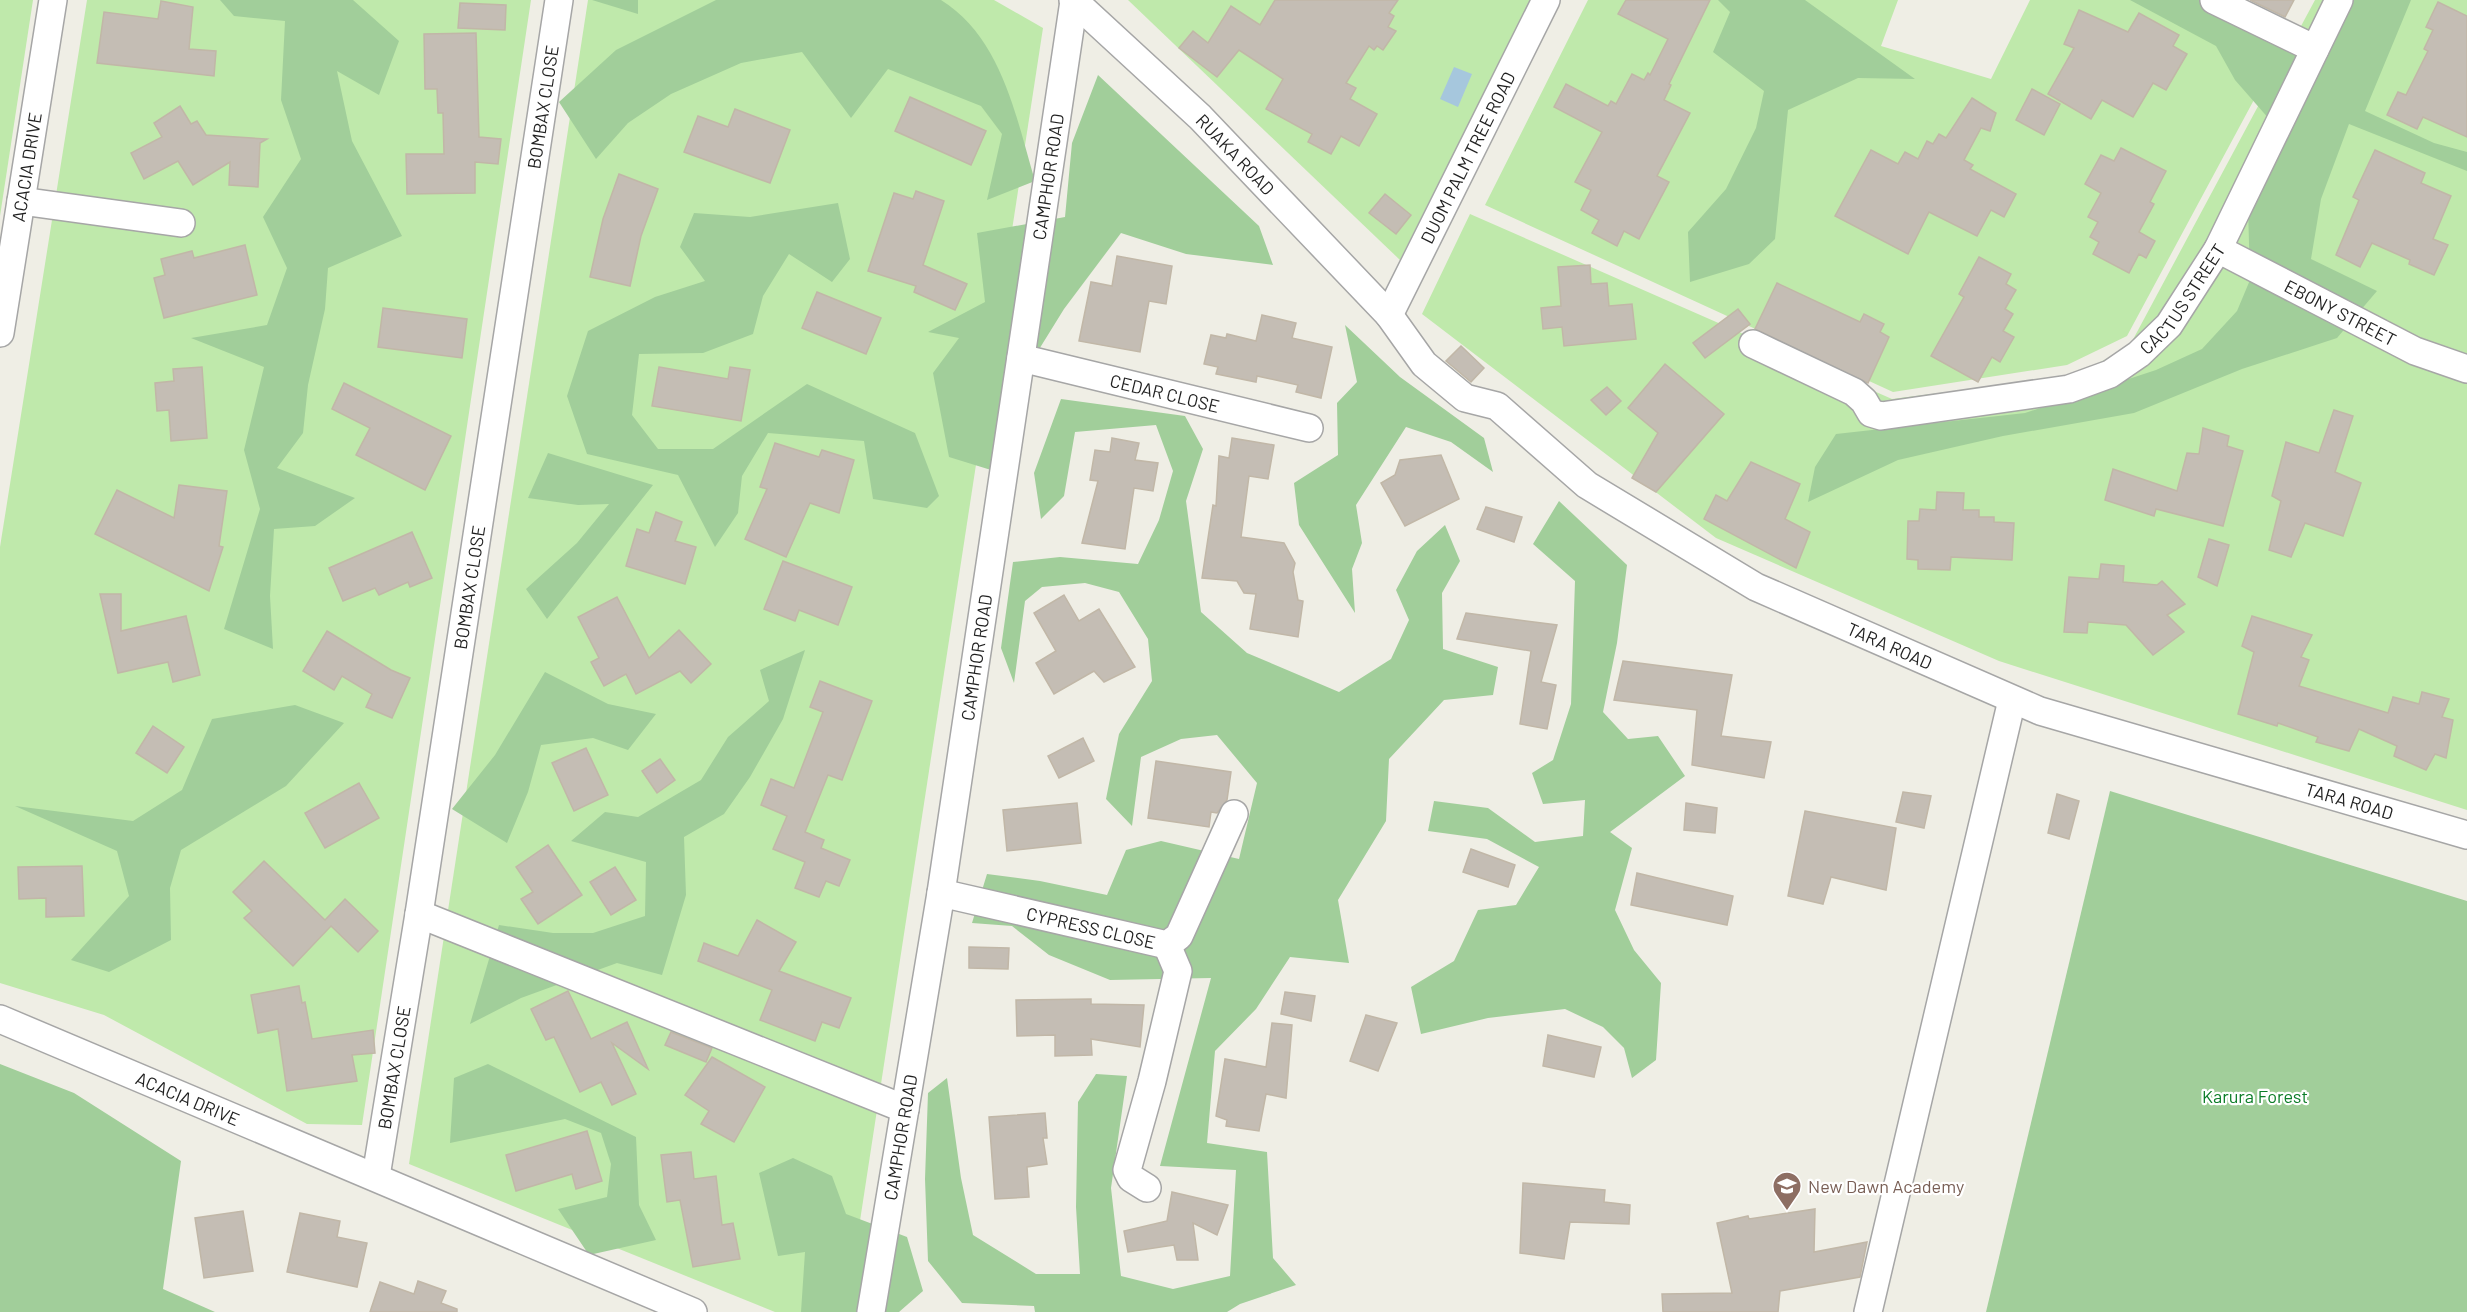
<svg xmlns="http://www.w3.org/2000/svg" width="2467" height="1312" font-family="Barlow,sans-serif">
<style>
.grass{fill:#bfe9ab}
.forest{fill:#a1ce9a}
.water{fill:#a6c7dd}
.building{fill:#c4bdb4;stroke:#c1b7a7;stroke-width:1.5}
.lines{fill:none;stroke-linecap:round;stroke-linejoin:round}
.minor-casing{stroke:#a6a6a6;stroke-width:30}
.minor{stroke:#fff;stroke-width:27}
.labels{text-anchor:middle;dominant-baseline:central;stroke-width:4.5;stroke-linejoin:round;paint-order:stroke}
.street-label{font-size:18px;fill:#1f1f1f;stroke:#fff}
.park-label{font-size:18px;fill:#0c7d28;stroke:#fff}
.education-label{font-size:18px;fill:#785e54;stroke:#fff;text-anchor:start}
</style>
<rect width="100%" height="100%" fill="#efeee5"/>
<g class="grass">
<path d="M0 0H33L0 216Z"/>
<path d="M87 0H531L362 1125 307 1124 104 1015 0 983V547Z"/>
<path d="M588 0H994L1043 28 846 1312H775L409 1164Z"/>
<path d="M1128 0H1531L1400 260Z"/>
<path d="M1588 0H1898L1881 46 1991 79 2030 0H2182L2277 57 2127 336 2067 365 1893 392 1485 205Z"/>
<path d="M2315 0H2467V810L1999 661 1716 538 1422 314 1470 214 1892 399 2074 376 2129 347Z"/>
</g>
<g class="forest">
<path d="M220 0H353L399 41 379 95 337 71 352 141 402 236 328 268 325 309 308 385 303 433 277 468 355 498 315 526 274 529 270 596 273 649 224 629 260 509 244 450 264 367 191 338 267 325 287 268 263 217 301 159 281 100 285 21 234 16Z"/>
<path d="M592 0H638V14Z"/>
<path d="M716 0H941C1002 38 1016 117 1035 181L987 200 1002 134 981 106 888 69 851 118 802 52 741 63 671 94 628 123 596 159 559 102 616 50Z"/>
<path d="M1718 0H1805L1915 79 1858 78 1788 110 1775 239 1749 264 1690 282 1688 232 1726 189 1756 128 1764 91 1713 52 1730 12Z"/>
<path d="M2130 0H2203L2312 33 2330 0H2411L2365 111 2434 143 2467 152V171L2349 124 2321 199 2311 259 2377 291 2337 338 2242 369 2134 413 2003 436 1898 460 1808 502 1815 467 1836 434 2025 413 2156 370 2202 349 2237 311 2250 280 2247 169 2270 120 2235 80 2216 46Z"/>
<path d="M1098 75 1259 226 1273 265 1186 254 1121 233 1064 309 1002 409 991 470 949 457 933 373 959 338 928 332 985 302 977 233 1065 217 1072 143Z"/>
<path d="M838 203 850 259 832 282 789 254 763 296 753 334 703 353 639 354 632 415 658 449H713L807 384 915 433 939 496 927 508 873 499 864 441 768 433 742 476 738 513 715 547 678 475 587 454 567 396 588 331 655 297 705 281 680 247 694 213 750 217Z"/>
<path d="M1345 325 1400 377 1484 438 1493 472 1451 442 1406 427 1356 505 1362 543 1352 569 1355 613 1299 525 1294 483 1338 455 1337 403 1357 382Z"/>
<path d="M1061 399 1185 416 1203 449 1186 501 1201 612 1247 653 1339 692 1391 659 1409 620 1396 590 1417 551 1445 525 1460 561 1442 593 1443 649 1498 667 1493 695 1444 700 1389 759 1386 821 1338 900 1349 963 1290 957 1256 1009 1215 1051 1207 1143 1267 1152 1273 1258 1296 1285 1240 1304 1227 1312H1035L1034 1306 962 1303 928 1261 925 1179 928 1093 947 1078 961 1178 973 1235 1036 1274H1080L1076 1207 1078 1102 1096 1074 1127 1076 1111 1188 1121 1276 1173 1289 1230 1276 1236 1170 1160 1166 1211 978 1110 980 1049 955 1012 926 972 923 987 874 1040 881 1107 895 1126 850 1161 841 1239 859 1257 783 1217 735 1181 739 1141 757 1132 826 1106 799 1119 734 1152 681 1148 639 1119 592 1085 583 1042 587 1025 601 1014 683 1001 648 1013 562 1060 557 1138 564 1159 520 1173 471 1156 425 1075 432 1064 496 1041 519 1034 473Z"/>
<path d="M548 453 653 485 547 619 526 589 577 543 609 504 578 505 528 498Z"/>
<path d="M1559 501 1627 565 1617 643 1603 712 1628 739 1658 736 1685 776 1610 832 1632 848 1615 910 1634 950 1661 983 1656 1060 1632 1078 1624 1048 1603 1027 1565 1009 1488 1018 1421 1034 1411 987 1454 961 1478 910 1516 905 1539 867 1487 839 1428 831 1434 801 1488 808 1535 842 1583 836 1585 800 1543 804 1532 773 1553 760 1571 704 1575 581 1533 544Z"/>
<path d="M805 650 783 719 750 777 724 814 684 837 686 895 662 975 617 963 521 998 470 1024 499 925 553 933H593L645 916 646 862 571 841 605 812 638 817 701 780 728 737 769 701 760 670Z"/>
<path d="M545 672 608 704 656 714 628 750 593 738 541 745 528 792 507 843 452 809 495 755Z"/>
<path d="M295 705 344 723 286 786 181 850 170 888 171 940 109 972 71 960 129 896 117 851 15 806 133 821 182 790 212 719Z"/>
<path d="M2110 791 2467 901V1312H1986Z"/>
<path d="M0 1064 74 1093 181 1161 163 1289 215 1312H0Z"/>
<path d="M488 1064 636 1137 639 1205 656 1240 589 1255 558 1209 607 1197 611 1164 601 1133 565 1119 450 1143 454 1078Z"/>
<path d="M793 1158 832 1176 846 1214 907 1237 923 1291 899 1312H801L805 1252 778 1256 759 1173Z"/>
</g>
<path class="water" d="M1454 67 1472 74 1458 107 1440 99Z"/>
<g class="building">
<path d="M1275 0H1398L1389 13 1394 16 1388 27 1396 31 1383 50 1377 46 1374 50 1369 46 1346 83 1356 88 1350 99 1377 114 1359 146 1341 136 1331 154 1308 142 1312 134 1266 109 1283 79 1239 50 1217 77 1179 48 1193 31 1208 43 1231 6 1260 25Z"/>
<path d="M1626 0H1710L1669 84 1671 85 1664 100 1690 113 1657 176 1669 182 1639 239 1624 231 1617 246 1592 233 1599 220 1581 210 1591 190 1575 182 1602 132 1554 107 1566 84 1608 106 1611 101 1616 104 1632 74 1644 80 1648 73 1650 75 1668 39 1618 14Z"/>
<path d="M2250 0H2294L2285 17Z"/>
<path d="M161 1 193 7 189 49 216 51 214 76 97 63 104 12 158 19Z"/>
<path d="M2438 2 2467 16V137L2423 117 2417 129 2387 115 2398 92 2406 95 2428 51 2424 49 2433 30 2426 27Z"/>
<path d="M460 3 506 5 505 30 458 28Z"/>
<path d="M2079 10 2128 32 2139 13 2179 35 2173 46 2187 54 2166 90 2153 83 2133 117 2102 100 2091 119 2048 94 2074 48 2064 44Z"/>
<path d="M476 33 479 137 501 139 498 164 475 162V193L407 194 406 154H444L443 113H438L437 89H425L424 34Z"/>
<path d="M2032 89 2060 104 2044 135 2016 120Z"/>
<path d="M910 97 986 131 971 165 895 131Z"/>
<path d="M1972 98 1996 113 1990 131 1981 128 1964 160 1973 165 1970 169 2016 194 2004 217 1991 210 1977 236 1929 212 1908 254 1835 216 1871 150 1898 164 1905 152 1918 159 1927 141 1933 144 1939 134 1946 138Z"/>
<path d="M180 106 191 124 197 121 206 135 267 139 260 143 258 187 229 185 230 162 193 185 178 161 144 179 131 153 162 137 154 123Z"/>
<path d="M735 109 790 130 770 183 684 152 698 116 728 127Z"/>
<path d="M2121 148 2166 171 2150 202 2154 204 2139 232 2155 241 2146 258 2139 254 2129 273 2093 254 2099 242 2090 237 2098 222 2088 217 2101 193 2085 184 2101 155 2114 161Z"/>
<path d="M2375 150 2425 173 2421 183 2451 196 2433 239 2448 245 2434 275 2409 264 2410 260 2372 243 2360 267 2336 255 2359 200 2353 197Z"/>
<path d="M619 174 658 189 641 236 630 286 590 277 603 219Z"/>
<path d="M916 191 944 201 923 265 967 284 955 310 914 292 916 286 868 271 894 193 913 199Z"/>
<path d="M1385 194 1411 215 1396 234 1369 213Z"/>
<path d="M245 245 257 295 164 318 154 278 165 275 161 259 192 251 194 258Z"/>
<path d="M1117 256 1172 266 1166 304 1149 301 1140 352 1079 341 1091 282 1112 286Z"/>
<path d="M1979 257 2011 274 2006 284 2016 290 2005 309 2013 314 2003 331 2014 337 2000 362 1992 357 1978 382 1931 356 1964 297 1959 294Z"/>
<path d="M1590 265 1591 284 1607 283 1609 306 1632 304 1636 339 1564 346 1562 327 1543 329 1541 308 1561 306 1558 267Z"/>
<path d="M1777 283 1860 322 1864 314 1884 324 1880 332 1889 337 1868 383 1755 329Z"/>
<path d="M817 292 881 318 866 354 802 328Z"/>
<path d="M383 308 467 319 462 358 378 347Z"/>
<path d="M1738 309 1750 324 1705 358 1693 343Z"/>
<path d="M1262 315 1296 323 1292 338 1332 347 1321 398 1296 392 1298 385 1257 376 1256 382 1216 374 1218 367 1204 364 1211 335 1226 338 1227 334 1256 341Z"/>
<path d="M1461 346 1484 368 1471 382 1446 361Z"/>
<path d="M1665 364 1724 414 1656 492 1632 478 1658 433 1628 408Z"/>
<path d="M202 367 207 438 171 441 169 410 157 411 155 383 174 381 173 369Z"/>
<path d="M659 367 728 379 730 367 750 370 741 421 652 406Z"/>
<path d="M344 383 451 436 425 490 356 455 370 428 332 409Z"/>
<path d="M1607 387 1621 401 1606 415 1591 400Z"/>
<path d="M2334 410 2353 416 2335 472 2361 483 2343 536 2305 523 2291 557 2269 550 2281 501 2272 496 2286 442 2319 453Z"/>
<path d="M2203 428 2229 436 2227 446 2243 451 2223 526 2156 509 2154 516 2105 500 2113 469 2177 491 2187 453 2199 454Z"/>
<path d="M1112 438 1139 443 1135 460 1158 463 1153 491 1134 488 1125 549 1082 543 1098 481 1090 480 1095 450 1110 452Z"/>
<path d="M1232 438 1274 445 1268 479 1249 476 1241 537 1284 543 1295 563 1293 572 1298 600 1303 601 1298 637 1250 629 1256 594 1244 593 1237 581 1202 578 1213 505 1216 506 1219 456 1229 458Z"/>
<path d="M775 443 819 457 822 450 854 460 839 513 810 503 786 557 745 539 767 489 760 487Z"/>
<path d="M1441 455 1459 499 1405 526 1381 483 1395 475 1400 460Z"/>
<path d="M1751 462 1800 484 1785 519 1810 532 1796 568 1704 519 1716 495 1727 501Z"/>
<path d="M179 485 227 491 219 546 223 547 209 591 95 534 117 490 174 518Z"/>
<path d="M1937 492 1964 493 1963 510H1979V517H1994V522L2014 523 2012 560 1951 557 1950 570 1918 569V560L1907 559 1908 521H1919L1920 509 1936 510Z"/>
<path d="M1486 507 1522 517 1514 542 1477 529Z"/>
<path d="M656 512 682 522 675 541 696 547 685 584 626 566 637 529 649 533Z"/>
<path d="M412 532 432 578 410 587 408 582 379 595 375 588 343 601 329 568Z"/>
<path d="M2209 539 2229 545 2217 586 2198 577Z"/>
<path d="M783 561 852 587 838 625 799 610 795 621 764 609Z"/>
<path d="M2101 564 2124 566 2123 582 2157 585 2162 581 2185 604 2167 615 2184 632 2153 655 2126 625 2088 622 2087 633 2064 632 2069 577 2099 579Z"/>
<path d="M100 594H121V631L186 616 200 675 173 682 168 662 118 673Z"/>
<path d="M1064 595 1079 621 1099 609 1135 667 1104 682 1094 671 1054 694 1036 663 1056 651 1034 613Z"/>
<path d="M617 597 649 658 679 630 711 664 691 683 680 671 636 694 626 674 604 686 591 662 599 658 578 617Z"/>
<path d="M1466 613 1557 625 1541 682 1556 685 1547 729 1520 724 1531 651 1457 639Z"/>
<path d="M2252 616 2312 635 2301 657 2309 660 2299 686 2388 713 2393 697 2419 704 2422 692 2449 699 2442 717 2453 720 2446 758 2435 754 2426 770 2394 756 2397 746 2359 729 2349 751 2316 742 2318 737 2278 723 2277 726 2238 714 2254 652 2242 646Z"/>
<path d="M327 631 391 670 410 678 392 718 366 707 372 694 342 676 334 690 303 671Z"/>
<path d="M1623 661 1732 675 1721 736 1771 742 1764 778 1692 765 1697 710 1614 700Z"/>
<path d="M820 681 872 701 842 780 828 775 805 832 824 840 821 848 850 860 839 886 826 881 819 897 795 888 805 862 773 849 787 816 761 805 771 779 794 788 823 712 810 707Z"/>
<path d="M153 726 184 747 167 773 136 753Z"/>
<path d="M1083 738 1094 761 1059 778 1048 756Z"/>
<path d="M586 748 608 795 574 811 552 763Z"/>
<path d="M660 759 675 780 657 793 642 771Z"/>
<path d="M1156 761 1231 772 1227 800 1217 813 1211 812 1209 827 1148 818Z"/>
<path d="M359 783 379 818 325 848 305 813Z"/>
<path d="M1903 792 1931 796 1924 828 1896 822Z"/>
<path d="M2057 794 2079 801 2069 839 2048 833Z"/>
<path d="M1077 803 1081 843 1007 851 1003 810Z"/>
<path d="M1686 803 1717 808 1715 833 1684 830Z"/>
<path d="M1805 811 1896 828 1886 890 1831 877 1823 904 1788 896Z"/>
<path d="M548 845 582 895 538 924 521 899 533 892 516 867Z"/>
<path d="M1471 849 1515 865 1508 887 1463 872Z"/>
<path d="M264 861 325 920 345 899 378 931 358 952 331 926 293 966 244 918 252 911 233 892Z"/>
<path d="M82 866 84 916 46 917V898L19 899 18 867Z"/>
<path d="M615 867 636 900 611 915 590 882Z"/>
<path d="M1637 873 1733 896 1727 925 1631 905Z"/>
<path d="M757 920 796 942 779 971 851 998 839 1028 822 1022 815 1041 760 1020 772 990 698 961 704 943 738 956Z"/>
<path d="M969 947 1009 948 1008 969 969 968Z"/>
<path d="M299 986 302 1003 305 1002 312 1039 373 1030 375 1053 352 1055 357 1081 287 1091 278 1029 258 1033 251 995Z"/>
<path d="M568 991 591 1039 627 1022 648 1069 612 1043 636 1094 612 1105 601 1082 580 1092 554 1037 546 1040 531 1009Z"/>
<path d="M1285 992 1315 996 1311 1021 1281 1014Z"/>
<path d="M1091 999V1004L1144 1005 1140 1047 1091 1039 1092 1055 1055 1056V1035L1017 1036 1016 1000Z"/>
<path d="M1366 1015 1397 1023 1378 1071 1350 1061Z"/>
<path d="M1272 1023 1292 1025 1286 1098 1266 1094 1259 1131 1226 1126 1227 1120 1216 1116 1225 1059 1266 1067Z"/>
<path d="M671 1032 712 1048 706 1062 665 1045Z"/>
<path d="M1548 1035 1601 1047 1594 1077 1543 1066Z"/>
<path d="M712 1057 765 1087 734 1142 701 1124 709 1111 685 1095Z"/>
<path d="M1045 1113 1047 1138H1043L1047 1164 1027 1167 1029 1197 995 1199 989 1117Z"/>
<path d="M587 1131 602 1181 576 1189 572 1174 516 1191 506 1155Z"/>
<path d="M691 1152 694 1179 716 1176 722 1225 733 1223 740 1259 693 1267 680 1200 667 1202 661 1155Z"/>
<path d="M1523 1183 1605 1190 1604 1202 1630 1205 1629 1224 1570 1222 1564 1259 1520 1253Z"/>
<path d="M1172 1192 1228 1205 1217 1235 1193 1223 1198 1260H1177L1174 1245 1128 1252 1124 1231 1167 1221Z"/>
<path d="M1815 1209 1814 1252 1867 1242 1860 1277 1780 1291 1778 1312H1663L1662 1294 1732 1293 1717 1223 1748 1216 1749 1219Z"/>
<path d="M243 1211 253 1271 204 1278 195 1218Z"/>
<path d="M300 1213 340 1221 337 1237 367 1243 357 1287 287 1272Z"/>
<path d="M418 1281 446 1291 441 1303 457 1309V1312H370L380 1282 414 1294Z"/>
</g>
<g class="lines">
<g class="minor-casing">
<g id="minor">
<path id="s1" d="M1073 0 1200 117 1389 315 1424 364 1465 398 1497 406 1587 485 1756 587 2040 711 2467 835"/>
<path d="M2214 0 2315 49"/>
<path d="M21 201 181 223"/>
<path id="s2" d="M2218 249 2415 351 2467 369"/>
<path id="s3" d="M1389 315 1546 0"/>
<path id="s4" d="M0 333 53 0"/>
<path id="s5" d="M1753 344 1854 392 1864 401 1871 413 1881 416 2069 389 2110 374 2139 354 2169 325 2218 249 2339 0"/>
<path id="s6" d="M1021 358 1309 428"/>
<path id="s7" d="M941 893 1167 945 1179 936 1234 814"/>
<path d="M419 914 905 1109"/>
<path id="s8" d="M0 1019 693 1312"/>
<path id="s9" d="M376 1176 419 914 559 0"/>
<path d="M1147 1188 1131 1178 1127 1170 1152 1081 1178 971 1167 945"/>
<path id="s10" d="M871 1312 941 893 1074 1"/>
<path d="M1868 1312 2012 700"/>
</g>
</g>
<use href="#minor" class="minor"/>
</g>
<defs>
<g id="school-pin" transform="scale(1.5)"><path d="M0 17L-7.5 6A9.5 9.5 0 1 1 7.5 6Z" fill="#8d6e63" stroke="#fff"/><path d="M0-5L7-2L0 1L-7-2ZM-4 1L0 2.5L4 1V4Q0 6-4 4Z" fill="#fff"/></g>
</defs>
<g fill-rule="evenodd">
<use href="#school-pin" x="1787" y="1186"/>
</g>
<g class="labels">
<g class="street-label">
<text stroke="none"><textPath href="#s9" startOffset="1082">BOMBAX CLOSE</textPath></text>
<text stroke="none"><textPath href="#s1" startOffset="224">RUAKA ROAD</textPath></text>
<text stroke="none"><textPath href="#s3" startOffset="176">DUOM PALM TREE ROAD</textPath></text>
<text stroke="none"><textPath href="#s4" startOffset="168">ACACIA DRIVE</textPath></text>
<text stroke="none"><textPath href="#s10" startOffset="1149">CAMPHOR ROAD</textPath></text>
<text stroke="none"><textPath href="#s5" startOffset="489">CACTUS STREET</textPath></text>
<text stroke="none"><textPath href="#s2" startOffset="138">EBONY STREET</textPath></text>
<text stroke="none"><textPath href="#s6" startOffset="148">CEDAR CLOSE</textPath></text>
<text stroke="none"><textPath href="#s9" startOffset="596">BOMBAX CLOSE</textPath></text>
<text stroke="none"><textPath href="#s1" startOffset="1056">TARA ROAD</textPath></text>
<text stroke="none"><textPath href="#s10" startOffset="663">CAMPHOR ROAD</textPath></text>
<text stroke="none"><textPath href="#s1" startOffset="1542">TARA ROAD</textPath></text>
<text stroke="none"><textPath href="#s7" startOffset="154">CYPRESS CLOSE</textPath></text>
<text stroke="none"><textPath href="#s9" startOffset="110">BOMBAX CLOSE</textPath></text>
<text stroke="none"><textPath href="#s8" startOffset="204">ACACIA DRIVE</textPath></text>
<text stroke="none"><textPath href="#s10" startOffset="177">CAMPHOR ROAD</textPath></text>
</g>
<g class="park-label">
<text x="2255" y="1096">Karura Forest</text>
</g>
<g class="education-label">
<text x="1808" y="1186">New Dawn Academy</text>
</g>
</g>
</svg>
